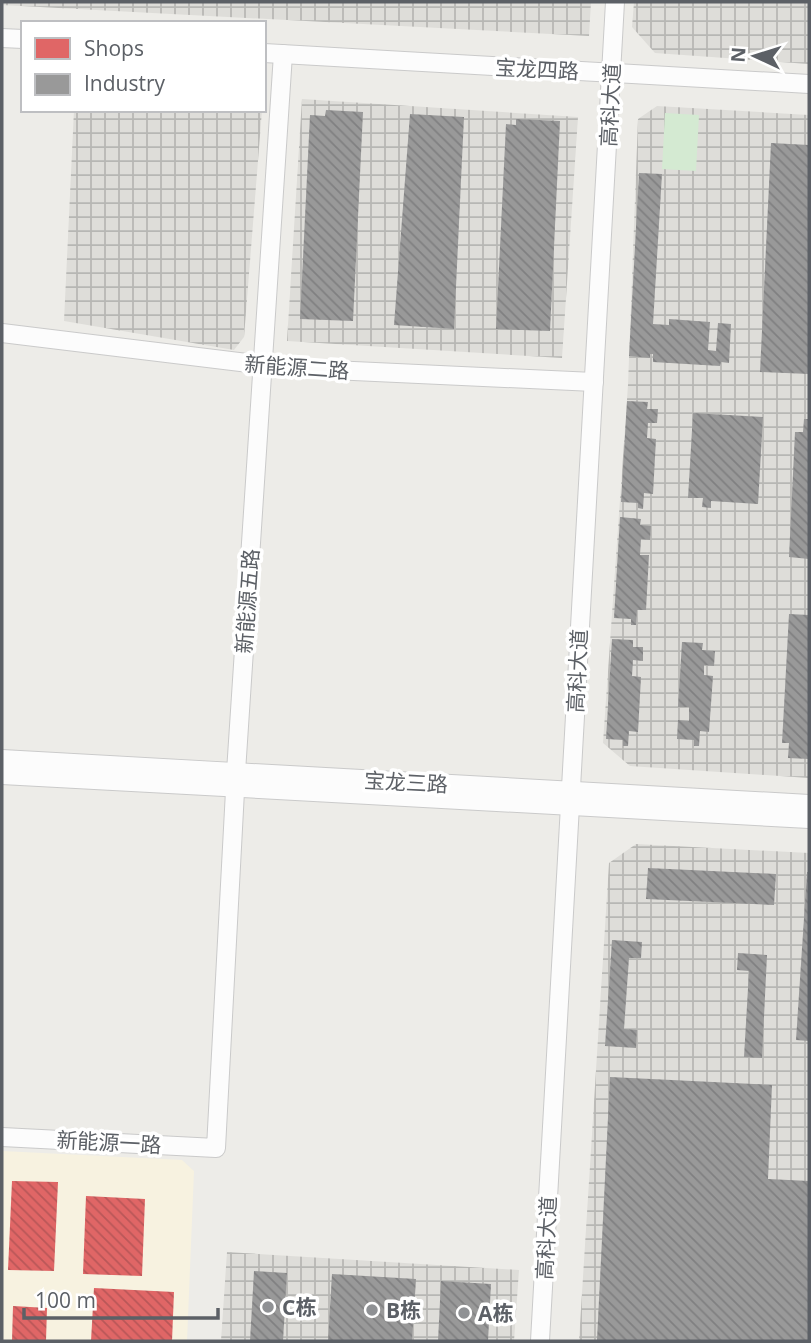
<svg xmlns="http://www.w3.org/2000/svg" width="811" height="1343" font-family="'Open Sans','Noto Sans SC',sans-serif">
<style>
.commercial{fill:#f7f2e0}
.industrial{fill:url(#industrial-grid)}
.garden{fill:#d4ead2}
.shops{fill:url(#shops-back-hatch)}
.industry{fill:url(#industry-back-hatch)}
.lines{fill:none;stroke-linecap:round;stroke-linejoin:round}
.minor-casing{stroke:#cacaca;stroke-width:20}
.minor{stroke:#fcfcfc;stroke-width:18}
.poi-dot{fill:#8f9194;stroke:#fff;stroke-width:2.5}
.labels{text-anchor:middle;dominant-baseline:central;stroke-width:7;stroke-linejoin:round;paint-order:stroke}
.street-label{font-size:21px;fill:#5c6066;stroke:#fff}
.poi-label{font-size:21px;font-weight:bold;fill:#5c6066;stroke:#fff;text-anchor:start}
</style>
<defs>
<pattern id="industrial-grid" width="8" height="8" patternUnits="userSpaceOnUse" patternTransform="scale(1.75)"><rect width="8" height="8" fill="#deddd9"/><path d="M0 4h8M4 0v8" fill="none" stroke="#b7b7b4"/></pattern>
<pattern id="shops-back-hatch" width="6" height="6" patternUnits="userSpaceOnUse" patternTransform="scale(1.75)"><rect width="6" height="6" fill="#e06666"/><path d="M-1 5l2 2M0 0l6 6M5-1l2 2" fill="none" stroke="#b95758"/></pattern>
<pattern id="industry-back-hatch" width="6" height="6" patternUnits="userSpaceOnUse" patternTransform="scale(1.75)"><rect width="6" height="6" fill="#999"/><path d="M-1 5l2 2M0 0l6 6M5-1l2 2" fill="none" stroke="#808081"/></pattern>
</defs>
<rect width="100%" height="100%" fill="#edece8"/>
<path class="commercial" d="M2 1151 182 1160 194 1171 187 1341H2Z"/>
<g class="industrial">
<path d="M2 2H591L589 36 2 5Z"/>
<path d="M634 2H809V64L655 53 632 27Z"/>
<path d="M302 99 578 117 562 358 287 341Z"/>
<path d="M657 106 809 115V778L630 766 603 743 628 385 638 119Z"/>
<path d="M74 110H262L244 337 234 350 64 321Z"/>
<path d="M636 844 809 853V1341H579L609 863Z"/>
<path d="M227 1252 519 1270 514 1341H221Z"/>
</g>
<path class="garden" d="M665 113 699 115 696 171 662 169Z"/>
<g class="shops">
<path d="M12 1181 58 1182 54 1271 8 1270Z"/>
<path d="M86 1196 145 1199 142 1276 83 1274Z"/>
<path d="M94 1288 174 1292 172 1341H91Z"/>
<path d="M13 1306 47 1308 46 1341H12Z"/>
</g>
<g class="industry">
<path d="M326 110 363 112 353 321 300 319 310 115 325 116Z"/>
<path d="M410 114 464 117 454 329 394 325Z"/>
<path d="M516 119 560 121 550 331 496 329 506 124 516 125Z"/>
<path d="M771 143 809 145V374L760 372Z"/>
<path d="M639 173 662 174 653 324 669 325V319L710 322 708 350 716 351 718 323 731 324 729 363 721 362 720 366 653 362V354H650V358L629 356Z"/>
<path d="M627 401 648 402 647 409H658L657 423H648L647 438 656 439 653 494 644 493 643 509 638 508V503L621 502Z"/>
<path d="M693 413 763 417 758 504 711 501V508L702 507 703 498H688Z"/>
<path d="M804 419H809V559L789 557 795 432H803Z"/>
<path d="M620 517 641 519 640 525 651 526 650 540 641 539 640 555H649L646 610H637L636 625H631V619L614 618Z"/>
<path d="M789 614 809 615V759L788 758 789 743H782Z"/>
<path d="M612 639 633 640V647H643V661L633 660 632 676 641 677 638 732 629 731 628 746H623V740L606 739Z"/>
<path d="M682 642 703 643 702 650 715 651 714 666 704 665V675L713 676 709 732 700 731 699 746H694V740L677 739 678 720 689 721V707H678Z"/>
<path d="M648 868 776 874 774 905 646 899Z"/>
<path d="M807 872H809V1041L796 1040Z"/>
<path d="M612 940 642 942 641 958H629L624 1029 637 1030 636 1048 605 1046Z"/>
<path d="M738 953 767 955 762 1058 744 1057 749 971 737 970Z"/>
<path d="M610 1077 772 1085 768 1179 809 1181V1341L597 1340Z"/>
<path d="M254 1271 287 1273 283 1341H250Z"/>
<path d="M332 1274 416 1279 412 1341H328Z"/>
<path d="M441 1281 491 1284 488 1341H438Z"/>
</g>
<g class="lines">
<g class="minor-casing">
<g id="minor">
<path d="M2 38 23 39"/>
<path d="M264 53 809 84"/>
<path d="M2 333 289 368 594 382"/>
<path d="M2 759 809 804"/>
<path d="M2 775 809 819"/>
<path d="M2 1137 216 1148 236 772 283 54"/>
<path d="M540 1341 615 2"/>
</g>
</g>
<use href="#minor" class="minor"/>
</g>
<g class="poi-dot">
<circle cx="268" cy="1307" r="7"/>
<circle cx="372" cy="1310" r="7"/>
<circle cx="464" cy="1313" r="7"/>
</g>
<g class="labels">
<g class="street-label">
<text transform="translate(537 69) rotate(3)">宝龙四路</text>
<text transform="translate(610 105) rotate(-87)">高科大道</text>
<text transform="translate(297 367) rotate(4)">新能源二路</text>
<text transform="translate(247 601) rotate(-86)">新能源五路</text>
<text transform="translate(577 671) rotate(-87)">高科大道</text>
<text transform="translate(406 782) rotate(3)">宝龙三路</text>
<text transform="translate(109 1142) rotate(3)">新能源一路</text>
<text transform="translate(546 1238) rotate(-87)">高科大道</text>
</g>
<g class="poi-label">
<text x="282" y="1307">C栋</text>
<text x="386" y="1310">B栋</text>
<text x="478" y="1313">A栋</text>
</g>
</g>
<rect width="811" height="1343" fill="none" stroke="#5c6066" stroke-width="7"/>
<rect x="21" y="21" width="245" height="91" fill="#ffffff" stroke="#bebfc2" stroke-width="2"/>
<rect x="35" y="38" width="35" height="21" fill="#e06666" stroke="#bebfc2" stroke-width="2"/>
<text x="84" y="56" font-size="21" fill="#5c6066">Shops</text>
<rect x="35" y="74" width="35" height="21" fill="#999999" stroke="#bebfc2" stroke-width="2"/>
<text x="84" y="91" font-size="21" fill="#5c6066">Industry</text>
<g transform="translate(755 56) rotate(274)" stroke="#ffffff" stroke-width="5" paint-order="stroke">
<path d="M0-5L12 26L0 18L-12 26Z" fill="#5c6066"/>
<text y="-10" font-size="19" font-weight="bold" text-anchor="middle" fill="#5c6066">N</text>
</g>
<path d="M24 1308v10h194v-10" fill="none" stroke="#5c6066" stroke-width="3.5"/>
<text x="35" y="1308" font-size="21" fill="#5c6066" stroke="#ffffff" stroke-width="5" paint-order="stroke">100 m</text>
</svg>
